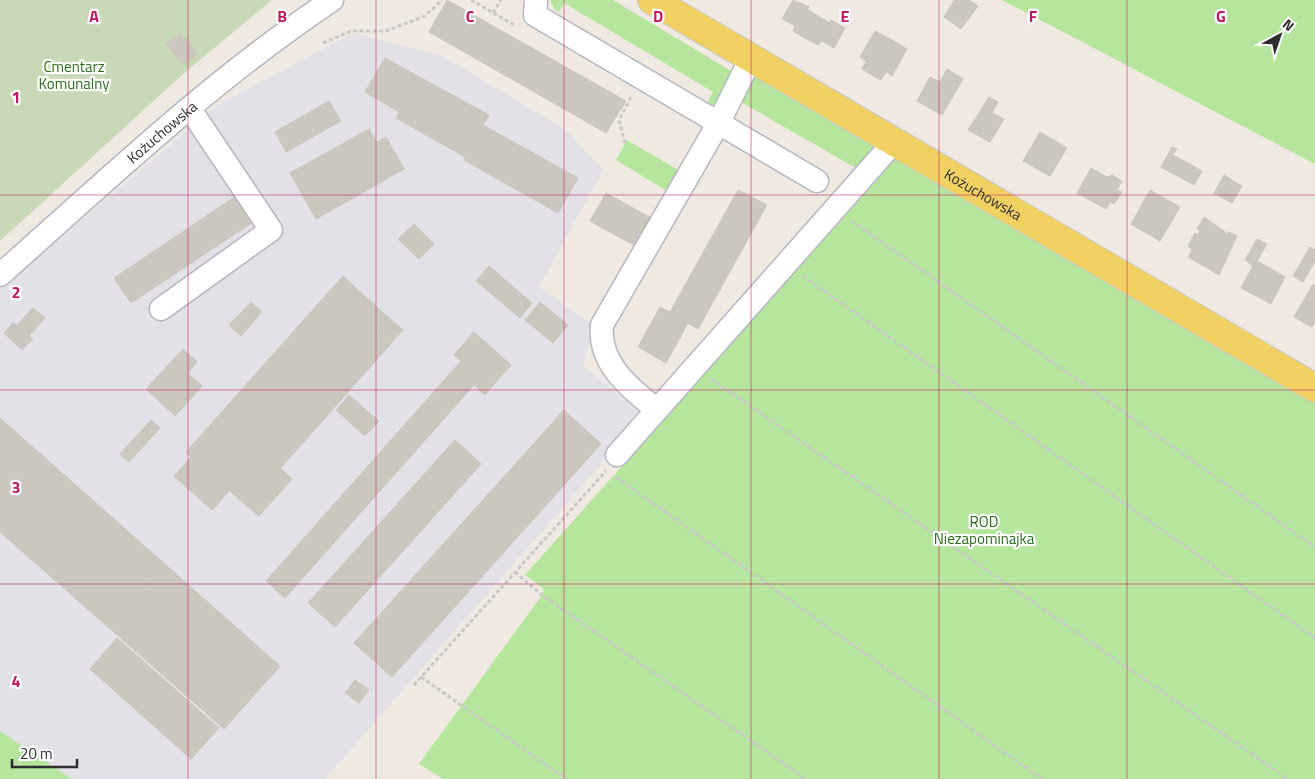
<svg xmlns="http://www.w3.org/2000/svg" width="1315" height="779" font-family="'Titillium Web',sans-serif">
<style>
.industrial{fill:#e3e1e8}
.green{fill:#b6e59e}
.cemetery{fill:#c8d9b8}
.building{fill:#cbc7bf;stroke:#cbc5ba}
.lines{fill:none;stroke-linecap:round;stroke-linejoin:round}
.minor-casing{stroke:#b4b7c1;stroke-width:25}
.major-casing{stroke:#c9c9c9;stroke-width:30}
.path{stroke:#c9c9c9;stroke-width:3;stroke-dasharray:4 2.5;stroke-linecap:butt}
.minor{stroke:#fff;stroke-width:22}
.major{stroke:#f2d163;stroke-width:28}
.grid{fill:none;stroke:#c2185b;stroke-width:1;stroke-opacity:0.55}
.labels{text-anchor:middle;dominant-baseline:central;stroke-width:4.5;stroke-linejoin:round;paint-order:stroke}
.park-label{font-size:15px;fill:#2c6e1b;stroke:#fff}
.street-label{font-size:15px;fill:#2e2e2e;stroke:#fff}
.grid-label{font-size:16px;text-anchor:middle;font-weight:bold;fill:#c2185b;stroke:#fff;stroke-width:4.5;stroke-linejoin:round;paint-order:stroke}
</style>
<rect width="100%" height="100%" fill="#efe9e1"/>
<path class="industrial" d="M353 33 443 56 567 131 603 170 539 287 595 326 583 365 644 415 325 779H72L0 731V290L216 106Z"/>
<g class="green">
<path d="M550 0H613L736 74 718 111 705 107 713 92 564 3 559 12 554 9Z"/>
<path d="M1002 0H1315V164Z"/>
<path d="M753 73 1315 401V779H443L419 764 542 595 544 589 525 575 877 180 739 101Z"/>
<path d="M627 140 678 170 667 191 616 160Z"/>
<path d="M0 731 72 779H0Z"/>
</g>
<path class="cemetery" d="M0 0H272L182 75 0 241Z"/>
<g class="building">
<path d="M447 0 626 101 606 133 429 32Z"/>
<path d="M793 0 809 7 807 9 818 16 805 38 793 31 795 26 782 19Z"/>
<path d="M954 0H969L978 6 961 29 944 17Z"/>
<path d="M818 16 830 23 831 20 845 28 834 48 822 41 818 45 805 38Z"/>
<path d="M875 31 892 40 872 75 862 69 866 61 860 57Z"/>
<path d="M180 33 184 39 186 38 197 54 183 65 166 44Z"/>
<path d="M892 40 907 49 892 76 886 72 881 80 872 75Z"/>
<path d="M385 58 489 115 465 157 396 118 399 112 365 92Z"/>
<path d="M947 69 963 79 942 115 917 101 930 77 940 82Z"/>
<path d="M989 97 998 102 992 113 1004 119 990 142 968 130Z"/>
<path d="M329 101 341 121 286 152 275 132Z"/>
<path d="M483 125 578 178 558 213 464 160Z"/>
<path d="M369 129 377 143 298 187 290 173Z"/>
<path d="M1040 132 1067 148 1050 176 1023 161Z"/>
<path d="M386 137 404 169 316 219 298 187Z"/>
<path d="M1172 147 1177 149 1173 155 1202 171 1194 185 1161 167Z"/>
<path d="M1091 168 1107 177 1112 175 1122 181 1117 190 1122 192 1114 204 1110 202 1106 209 1077 193Z"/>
<path d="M1224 175 1242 186 1232 203 1214 193Z"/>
<path d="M738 190 767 205 698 329 688 323 666 363 638 347 660 307 670 312Z"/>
<path d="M1150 190 1180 207 1160 241 1131 224Z"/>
<path d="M606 193 655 220 639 248 590 221Z"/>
<path d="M236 196 253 222 131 303 114 278Z"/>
<path d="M1204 217 1228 234 1229 232 1237 236 1219 275 1188 257 1192 250 1188 246 1195 233 1198 235 1200 231 1197 229Z"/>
<path d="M414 224 434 244 419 259 398 239Z"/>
<path d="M1257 239 1267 244 1257 261 1285 277 1271 304 1241 288 1253 266 1245 260Z"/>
<path d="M1310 247 1315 250V261L1303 282 1293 276Z"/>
<path d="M489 266 532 303 520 318 476 281Z"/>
<path d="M343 276 358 290 201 466 186 452Z"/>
<path d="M1313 284 1315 286V322L1312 327 1294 317Z"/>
<path d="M358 290 388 317 231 492 201 466Z"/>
<path d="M251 302 262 312 241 336 229 325Z"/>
<path d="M540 302 568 325 553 343 525 320Z"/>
<path d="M33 308 45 318 29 336 33 339 22 350 4 333 13 323 17 325Z"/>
<path d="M388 317 403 330 247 506 231 492Z"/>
<path d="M474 332 511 365 485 395 474 385 285 598 266 581 461 361 454 355Z"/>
<path d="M183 349 197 362 188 373 202 386 188 402 159 375Z"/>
<path d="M159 375 188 402 175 416 146 389Z"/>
<path d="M349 395 379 421 365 436 336 410Z"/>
<path d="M564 410 601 444 392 677 354 643Z"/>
<path d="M0 418 18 434 1 454 263 685 224 729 0 532Z"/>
<path d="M151 420 160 428 129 462 120 454Z"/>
<path d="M18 434 280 666 263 685 1 454Z"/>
<path d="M455 440 481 464 335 627 308 603Z"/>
<path d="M191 457 229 491 212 510 174 476Z"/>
<path d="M280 468 292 479 259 516 247 506Z"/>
<path d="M117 638 219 728 191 759 90 669Z"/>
<path d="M355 680 369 690 359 703 345 693Z"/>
</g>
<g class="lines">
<g class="minor-casing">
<g id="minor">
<path d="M536 0 535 15 817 181"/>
<path id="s1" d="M0 275C107 180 212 80 332 0"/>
<path d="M161 309 271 230 190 109"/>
<path d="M657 410C630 388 598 364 602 325L718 124 751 58"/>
<path d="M617 455 894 142"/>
</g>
</g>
<g class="major-casing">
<g id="major">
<path id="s2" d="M652 0 1315 388"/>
</g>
</g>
<g class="path">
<path d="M471 0 516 26"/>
<path d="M493 13 501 0"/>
<path d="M323 43 351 31H386L425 16 442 0"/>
<path d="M625 143 619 120 632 95"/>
<path d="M852 221 1315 547"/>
<path d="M803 276 1315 638"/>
<path d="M711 379 1288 779"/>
<path d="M616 477 1042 779"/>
<path d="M515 572 542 595 806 779"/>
<path d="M421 677 566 779"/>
<path d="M414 685 606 471"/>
</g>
<use href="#minor" class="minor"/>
<use href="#major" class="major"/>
</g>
<path class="grid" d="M188 0V779M376 0V779M564 0V779M751 0V779M939 0V779M1127 0V779M0 195H1315M0 390H1315M0 584H1315"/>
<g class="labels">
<g class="park-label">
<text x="74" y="66">Cmentarz<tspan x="74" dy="17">Komunalny</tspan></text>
<text x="984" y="521">ROD<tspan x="984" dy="17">Niezapominajka</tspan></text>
</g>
<g class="street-label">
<text stroke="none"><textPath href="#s1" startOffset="216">Kożuchowska</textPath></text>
<text stroke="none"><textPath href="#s2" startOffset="384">Kożuchowska</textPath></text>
</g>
</g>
<g class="grid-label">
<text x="94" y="22">A</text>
<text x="282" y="22">B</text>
<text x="470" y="22">C</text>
<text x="658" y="22">D</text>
<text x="845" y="22">E</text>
<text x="1033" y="22">F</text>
<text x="1221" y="22">G</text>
<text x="16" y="103">1</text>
<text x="16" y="298">2</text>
<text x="16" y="493">3</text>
<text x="16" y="687">4</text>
</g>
<g transform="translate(1280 35) rotate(40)" stroke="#ffffff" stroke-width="4" paint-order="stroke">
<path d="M0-4L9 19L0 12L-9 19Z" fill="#2e2e2e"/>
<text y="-8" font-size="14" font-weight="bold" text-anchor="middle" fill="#2e2e2e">N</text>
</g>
<path d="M12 759v8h65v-8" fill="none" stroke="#2e2e2e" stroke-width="2.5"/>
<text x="20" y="759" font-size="15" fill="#2e2e2e" stroke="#ffffff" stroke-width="4" paint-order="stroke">20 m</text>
</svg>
